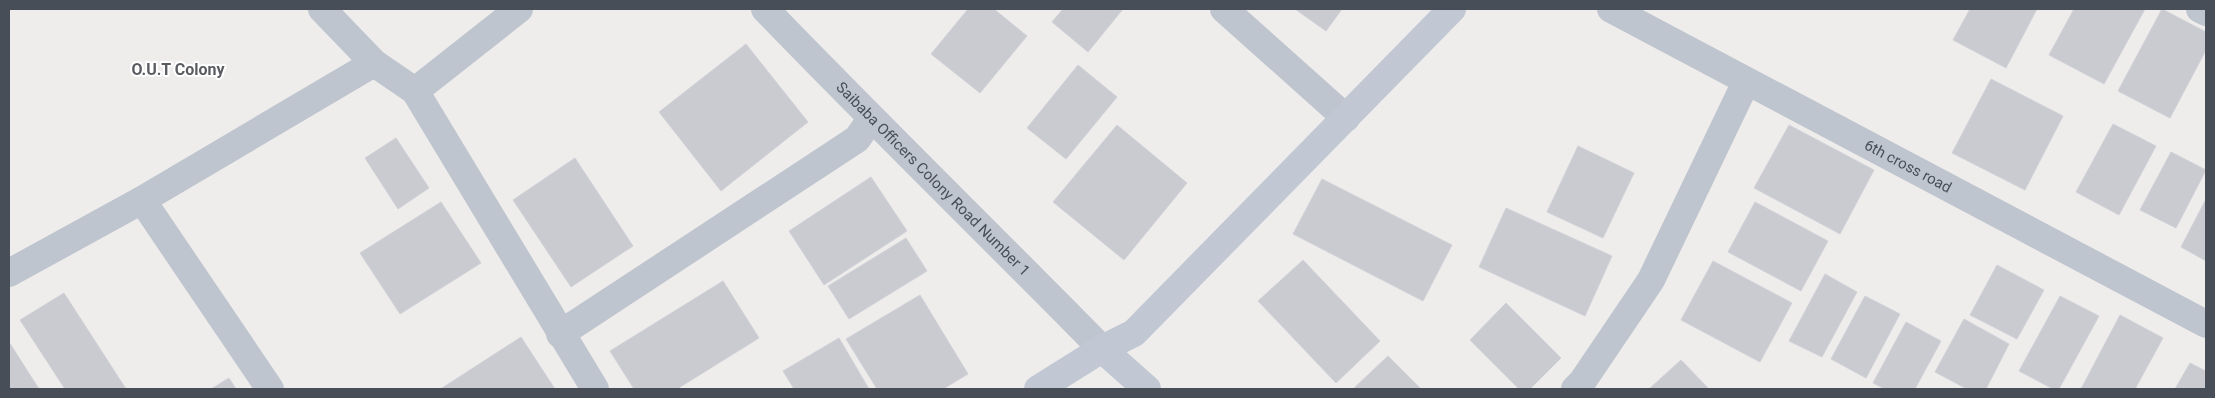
<svg xmlns="http://www.w3.org/2000/svg" width="2215" height="398" font-family="Roboto,sans-serif">
<style>
.building{fill:#cacbd1;stroke:#d1d2d8}
.lines{fill:none;stroke-linecap:round;stroke-linejoin:round}
.street{stroke:#bfc5ce;stroke-width:28}
.secondary{stroke:#c1c8d4;stroke-width:28}
.labels{text-anchor:middle;dominant-baseline:central;stroke-width:4;stroke-linejoin:round;paint-order:stroke}
.street-label{font-size:15px;fill:#474e58;stroke:#fff}
.neighbourhood-label{font-size:16px;font-weight:bold;fill:#5a5c61;stroke:#fff}
</style>
<rect width="100%" height="100%" fill="#efedec"/>
<g class="building">
<path d="M968 9H994L1027 36 980 93 931 54Z"/>
<path d="M1063 9H1123L1088 52 1052 22Z"/>
<path d="M1295 9H1342L1326 31Z"/>
<path d="M1970 9H2037L2006 68 1953 40Z"/>
<path d="M2074 9H2145L2104 84 2049 55Z"/>
<path d="M2162 9 2206 32V50L2170 118 2118 91Z"/>
<path d="M746 44 808 122 721 191 659 112Z"/>
<path d="M1078 65 1117 97 1066 159 1027 128Z"/>
<path d="M1991 79 2063 116 2025 190 1952 153Z"/>
<path d="M2113 124 2156 146 2119 215 2076 192Z"/>
<path d="M1117 125 1187 183 1124 260 1053 202Z"/>
<path d="M1789 125 1874 170 1840 234 1754 188Z"/>
<path d="M396 138 429 188 398 209 365 158Z"/>
<path d="M1578 146 1634 173 1603 238 1547 212Z"/>
<path d="M2171 152 2206 170 2176 228 2140 210Z"/>
<path d="M575 158 633 246 571 287 513 200Z"/>
<path d="M871 177 907 231 824 285 789 231Z"/>
<path d="M1322 179 1452 245 1423 301 1293 234Z"/>
<path d="M2206 199V261L2181 247Z"/>
<path d="M441 202 481 263 400 314 360 253Z"/>
<path d="M1755 202 1828 241 1801 291 1728 252Z"/>
<path d="M1506 208 1612 256 1585 316 1479 267Z"/>
<path d="M906 238 927 271 849 319 828 286Z"/>
<path d="M1303 260 1380 341 1336 383 1258 301Z"/>
<path d="M1713 261 1792 303 1760 362 1681 320Z"/>
<path d="M1997 265 2044 290 2017 339 1970 315Z"/>
<path d="M1825 274 1857 292 1822 357 1789 341Z"/>
<path d="M723 281 759 338 677 389H634L610 351Z"/>
<path d="M64 293 126 389H65L20 320Z"/>
<path d="M920 295 968 374 943 389H877L846 339Z"/>
<path d="M1865 296 1900 314 1866 378 1831 359Z"/>
<path d="M2060 296 2099 316 2059 389H2053L2019 371Z"/>
<path d="M1506 303 1561 358 1530 389H1519L1470 340Z"/>
<path d="M2120 315 2163 338 2135 389H2081Z"/>
<path d="M1964 319 2009 344 1986 389H1967L1935 372Z"/>
<path d="M1906 322 1941 341 1915 389H1885L1873 383Z"/>
<path d="M521 337 555 389H443L442 388Z"/>
<path d="M839 338 869 389H794L783 371Z"/>
<path d="M9 342 39 389H9Z"/>
<path d="M1388 356 1421 389H1353Z"/>
<path d="M1681 360 1709 389H1649Z"/>
<path d="M2190 363 2206 371V389H2175Z"/>
<path d="M229 378 236 389H211Z"/>
</g>
<g class="lines">
<g class="street">
<path d="M322 9 374 63 415 91 595 389"/>
<path id="s1" d="M765 9C876 124 990 235 1102 349"/>
<path d="M1224 9 1346 118"/>
<path id="s2" d="M1611 9 2206 324"/>
<path d="M2200 9 2206 12"/>
<path d="M415 91 519 9"/>
<path d="M142 200 270 389"/>
<path d="M9 273 142 200 374 63"/>
<path d="M560 334 857 139 871 119"/>
<path d="M1575 389 1582 382 1651 280 1746 82"/>
</g>
<g class="secondary">
<path d="M1102 349 1147 389"/>
<path d="M1038 389 1102 349 1134 333 1452 9"/>
</g>
</g>
<g class="labels">
<g class="street-label">
<text stroke="none"><textPath href="#s2" startOffset="336">6th cross road</textPath></text>
<text stroke="none"><textPath href="#s1" startOffset="239">Saibaba Officers Colony Road Number 1</textPath></text>
</g>
<g class="neighbourhood-label">
<text x="178" y="69">O.U.T Colony</text>
</g>
</g>
<rect width="2215" height="398" fill="none" stroke="#474e58" stroke-width="20"/>
</svg>
